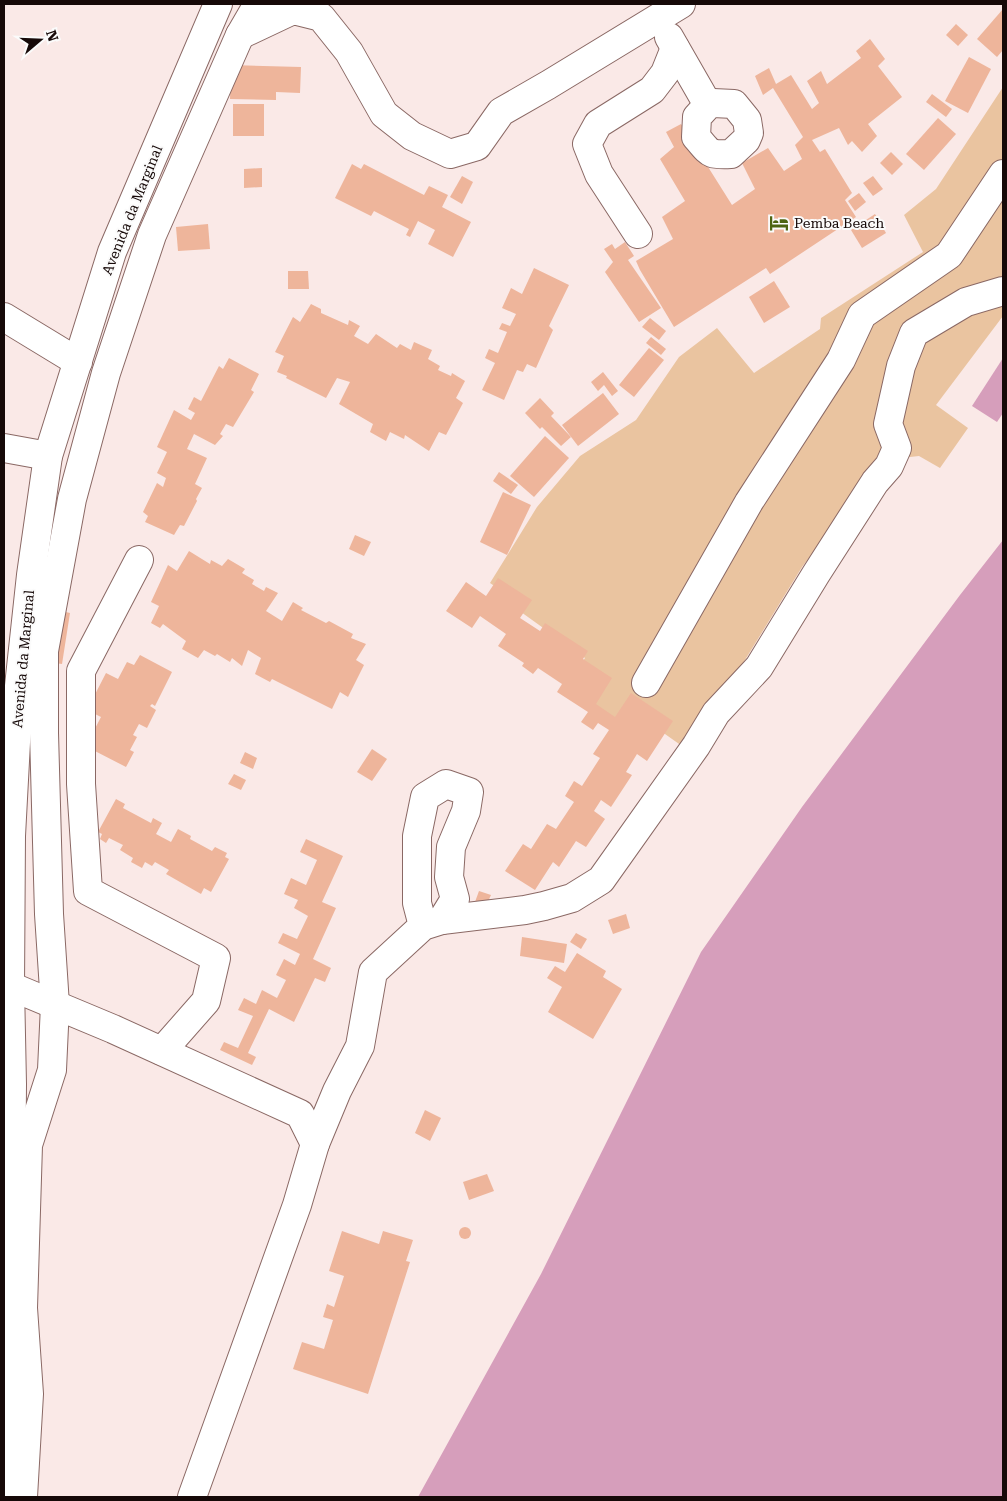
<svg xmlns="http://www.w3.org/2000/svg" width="1007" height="1501" font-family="'Roboto Serif',serif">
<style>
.green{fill:#eac4a0}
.water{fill:#d69ebb}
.building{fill:#eeb59b}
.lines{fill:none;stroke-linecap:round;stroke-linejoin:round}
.minor-casing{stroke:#8a6864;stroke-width:30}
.major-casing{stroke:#8a6864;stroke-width:30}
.minor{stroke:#fff;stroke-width:28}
.major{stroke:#fff;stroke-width:28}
.labels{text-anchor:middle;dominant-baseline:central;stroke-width:4;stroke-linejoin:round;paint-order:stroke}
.street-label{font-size:14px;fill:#160908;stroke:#fbfbfb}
.poi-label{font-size:14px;fill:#160908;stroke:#fbfbfb;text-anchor:start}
</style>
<rect width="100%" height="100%" fill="#fae9e7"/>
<path class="green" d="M1003 87V316L936 405 968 428 940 468 919 456 883 460 802 567 689 751 624 705 611 724 592 709 581 664 585 658 521 612 524 606 490 583 537 507 580 456 636 420 679 357 717 328 754 373 820 329 821 318 923 252 904 215 936 189Z"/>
<g class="water">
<path d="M1003 358V413L997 422 972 406Z"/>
<path d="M1003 540V1497H418L541 1274 701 952 802 807 960 595Z"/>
</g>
<g class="building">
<path d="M1003 9V50L997 57 977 39Z"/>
<path d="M956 24 968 35 958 46 946 35Z"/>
<path d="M870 39 885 59 878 66 902 97 868 124 877 136 862 152 852 141 848 145 839 128 812 140 820 152 825 149 852 193 845 200 856 217 770 274 766 268 674 327 640 270 636 261 673 239 662 217 685 201 660 159 674 147 666 132 681 124 732 205 755 189 742 163 768 148 784 171 802 159 795 145 803 137 773 88 763 95 755 76 769 68 776 84 791 75 812 109 819 103 807 81 821 71 827 84 861 58 856 51Z"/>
<path d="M969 57 991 69 968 113 945 101Z"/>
<path d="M231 65 301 67 300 93 276 92V100L230 99Z"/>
<path d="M932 94 952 109 946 117 926 102Z"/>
<rect x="233" y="104" width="31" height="32"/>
<path d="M938 118 956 134 924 170 906 154Z"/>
<path d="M891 152 903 164 892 175 880 163Z"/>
<path d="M352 164 361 169 364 164 424 195 429 186 448 195 442 207 471 222 453 257 428 244 435 230 418 221 410 237 406 235 409 229 374 211 371 216 335 198Z"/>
<path d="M262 168V187L244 188V169Z"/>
<path d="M462 176 473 182 462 204 450 197Z"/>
<path d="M873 176 883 189 873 196 863 183Z"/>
<path d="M859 193 866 202 855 211 848 201Z"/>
<path d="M875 214 886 233 862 248 851 230Z"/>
<path d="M208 224 210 249 178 251 176 227Z"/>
<path d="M625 242 634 256 628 260 661 308 639 322 605 272 613 262 604 249 612 244 615 249Z"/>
<path d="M534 268 569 285 549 326 553 330 536 368 527 364 523 372 517 370 504 400 482 390 495 363 485 358 489 349 498 353 507 332 499 329 502 323 510 326 516 314 502 308 511 288 522 294Z"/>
<path d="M288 271H308L309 289H288Z"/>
<path d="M774 281 790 307 764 323 749 297Z"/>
<path d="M311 304 321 309V313L348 325 349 320 360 326 354 336 368 344 376 334 397 348 400 344 411 350 414 342 432 350 428 359 440 366 438 370 451 376 452 373 465 381 456 398 463 403 446 435 439 432 429 451 405 435 404 439 390 432 386 441 370 432 373 424 339 404 350 382 337 378 326 398 286 378 287 376 277 372 284 356 275 352 293 317 300 322Z"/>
<path d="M650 318 666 331 659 340 642 327Z"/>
<path d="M651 337 666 349 661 355 646 343Z"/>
<path d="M649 348 664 360 634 397 619 385Z"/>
<path d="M229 358 259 374 251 390 254 392 233 427 226 424 220 434 223 436 215 445 194 434 187 449 207 458 195 484 202 488 196 499 197 501 184 526 180 525 174 535 145 522 148 516 143 512 157 483 163 487 166 478 157 473 167 452 157 447 174 410 191 420 195 413 188 409 194 397 201 401 219 366 223 369Z"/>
<path d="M603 372 618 391 612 396 604 385 598 391 591 382Z"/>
<path d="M603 393 619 414 578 446 562 425Z"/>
<path d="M540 398 554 413 551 416 571 437 561 446 542 427 540 429 525 413Z"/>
<path d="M545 436 569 458 534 497 510 476Z"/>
<path d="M499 472 518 485 511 494 493 481Z"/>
<path d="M503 492 531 505 507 555 480 542Z"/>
<path d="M355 535 371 542 364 556 349 549Z"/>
<path d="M189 551 210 564 211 560 222 566 228 559 245 569 242 573 254 580 252 584 264 591 266 587 278 593 266 611 282 621 293 602 303 608 301 610 326 623 329 621 353 634 351 638 366 644 356 660 364 665 348 697 340 692 332 709 272 679 270 682 255 674 261 658 248 650 242 666 232 658 230 662 217 654 215 656 204 650 198 658 182 649 186 641 163 624 160 628 151 623 159 606 151 602 168 565 177 571Z"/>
<path d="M498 578 532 600 520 618 540 631 545 623 588 651 583 659 612 678 596 704 615 717 631 693 673 721 647 761 637 754 626 772 632 775 611 807 601 800 594 811 605 819 586 847 576 841 559 867 553 862 535 890 505 871 523 844 531 849 547 824 556 829 574 802 565 796 574 781 582 786 600 758 593 754 609 730 598 723 593 730 581 722 588 712 557 692 562 684 538 668 533 674 522 666 524 663 498 646 506 634 480 616 472 628 446 611 466 582 486 596Z"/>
<path d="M57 610 70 613 62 664 48 662Z"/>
<path d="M140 655 172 672 155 706 152 704 150 706 156 710 147 728 139 724 133 735 137 737 130 750 134 752 126 767 91 749 88 742 101 717 87 710 106 673 118 679 127 662 134 665Z"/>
<path d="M372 749 387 759 372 781 357 772Z"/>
<path d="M245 752 257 758 253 769 240 763Z"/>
<path d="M234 774 246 780 241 790 228 784Z"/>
<path d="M116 799 125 804 123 808 151 823 153 818 162 823 156 834 171 842 178 829 191 836 190 839 212 851 215 847 227 853 225 857 229 859 211 892 204 888 201 894 166 874 169 870 155 862 152 866 145 862 142 868 131 862 133 858 120 850 123 845 109 838 106 843 100 839 102 834 98 832Z"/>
<path d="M306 839 343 856 322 902 336 908 313 959 331 968 325 982 315 978 294 1022 269 1009 248 1053 256 1057 252 1065 220 1050 224 1042 238 1048 253 1016 238 1010 244 998 256 1004 262 990 277 998 286 980 276 975 284 959 295 965 300 954 278 943 283 933 297 939 308 916 294 908 298 900 284 894 291 878 306 885 317 860 300 852Z"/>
<path d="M479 891 491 895 486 906 475 902Z"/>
<path d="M626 914 630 928 613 934 608 920Z"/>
<path d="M576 933 587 939 581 949 570 942Z"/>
<path d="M522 937 567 944 564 963 520 956Z"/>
<path d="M577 953 606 971 603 977 622 989 593 1039 548 1012 562 987 547 978 555 966 565 972Z"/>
<path d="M425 1110 441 1118 430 1141 415 1133Z"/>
<path d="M487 1174 494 1191 469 1200 463 1182Z"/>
<circle cx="465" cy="1233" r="6"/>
<path d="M342 1231 379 1244 383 1231 413 1240 406 1261 410 1262 368 1394 293 1369 302 1342 324 1349 333 1320 323 1317 327 1304 334 1307 344 1276 329 1271Z"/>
</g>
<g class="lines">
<g class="minor-casing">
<g id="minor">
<path d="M258 4 240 35 293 10 321 17 349 52 384 114 412 136 450 154 477 146 501 112 548 85 681 4"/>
<path d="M669 37 708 105"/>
<path d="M713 103 734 104 747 120 749 133 746 140 731 154C708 155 711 154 696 137L697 117 708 105Z"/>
<path d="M638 234 599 174 587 144 598 124 652 90 665 73 675 48"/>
<path d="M4 317 78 362"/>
<path d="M4 448 48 456"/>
<path d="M139 560 81 671V784L88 891 216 958 206 1001 162 1051"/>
<path d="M646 683 749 502 841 360 862 315 949 255 1003 174"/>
<path d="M442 920 525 910 544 906 572 898 601 880 696 746 716 713 759 667 816 574 875 482 889 466 897 448 888 424 901 366 914 333 966 302 1003 291"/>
<path d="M10 986 113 1029 300 1114 315 1144 297 1205 192 1497"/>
<path d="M315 1144 337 1091 360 1046 373 972 423 926 442 920 455 899 449 877 451 847 466 811 469 792 446 784 425 797 417 836V903L423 926"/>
<path d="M23 1497 29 1394 23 1308 28 1145 52 1070 55 1005 49 914 44 733V651L72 499 106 373 152 235 240 35"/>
</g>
</g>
<g class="major-casing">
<path id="major" d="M6 1497 10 1358 12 1084 10 986 11 836 19 686 31 575 48 456 112 252 218 4"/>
</g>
<use href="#minor" class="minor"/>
<use href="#major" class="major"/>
</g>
<defs>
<g id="hotel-bare" transform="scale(1.5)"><path d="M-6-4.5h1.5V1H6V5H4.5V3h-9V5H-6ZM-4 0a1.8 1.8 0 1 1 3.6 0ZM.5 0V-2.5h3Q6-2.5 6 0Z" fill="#4e6411" stroke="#fbfbfb" stroke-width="2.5" paint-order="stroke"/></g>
</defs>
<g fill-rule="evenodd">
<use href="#hotel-bare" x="779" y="223"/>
</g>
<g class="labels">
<g class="street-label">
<text transform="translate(132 210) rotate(-68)">Avenida da Marginal</text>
<text transform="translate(23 659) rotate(-85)">Avenida da Marginal</text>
</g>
<g class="poi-label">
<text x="794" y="223">Pemba Beach</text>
</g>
</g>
<rect width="1007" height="1501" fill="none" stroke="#160908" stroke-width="10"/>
<g transform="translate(40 40) rotate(71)" stroke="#fbfbfb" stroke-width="4" paint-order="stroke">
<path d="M0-4L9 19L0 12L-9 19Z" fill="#160908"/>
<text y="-8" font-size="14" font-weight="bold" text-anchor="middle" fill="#160908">N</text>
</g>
</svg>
